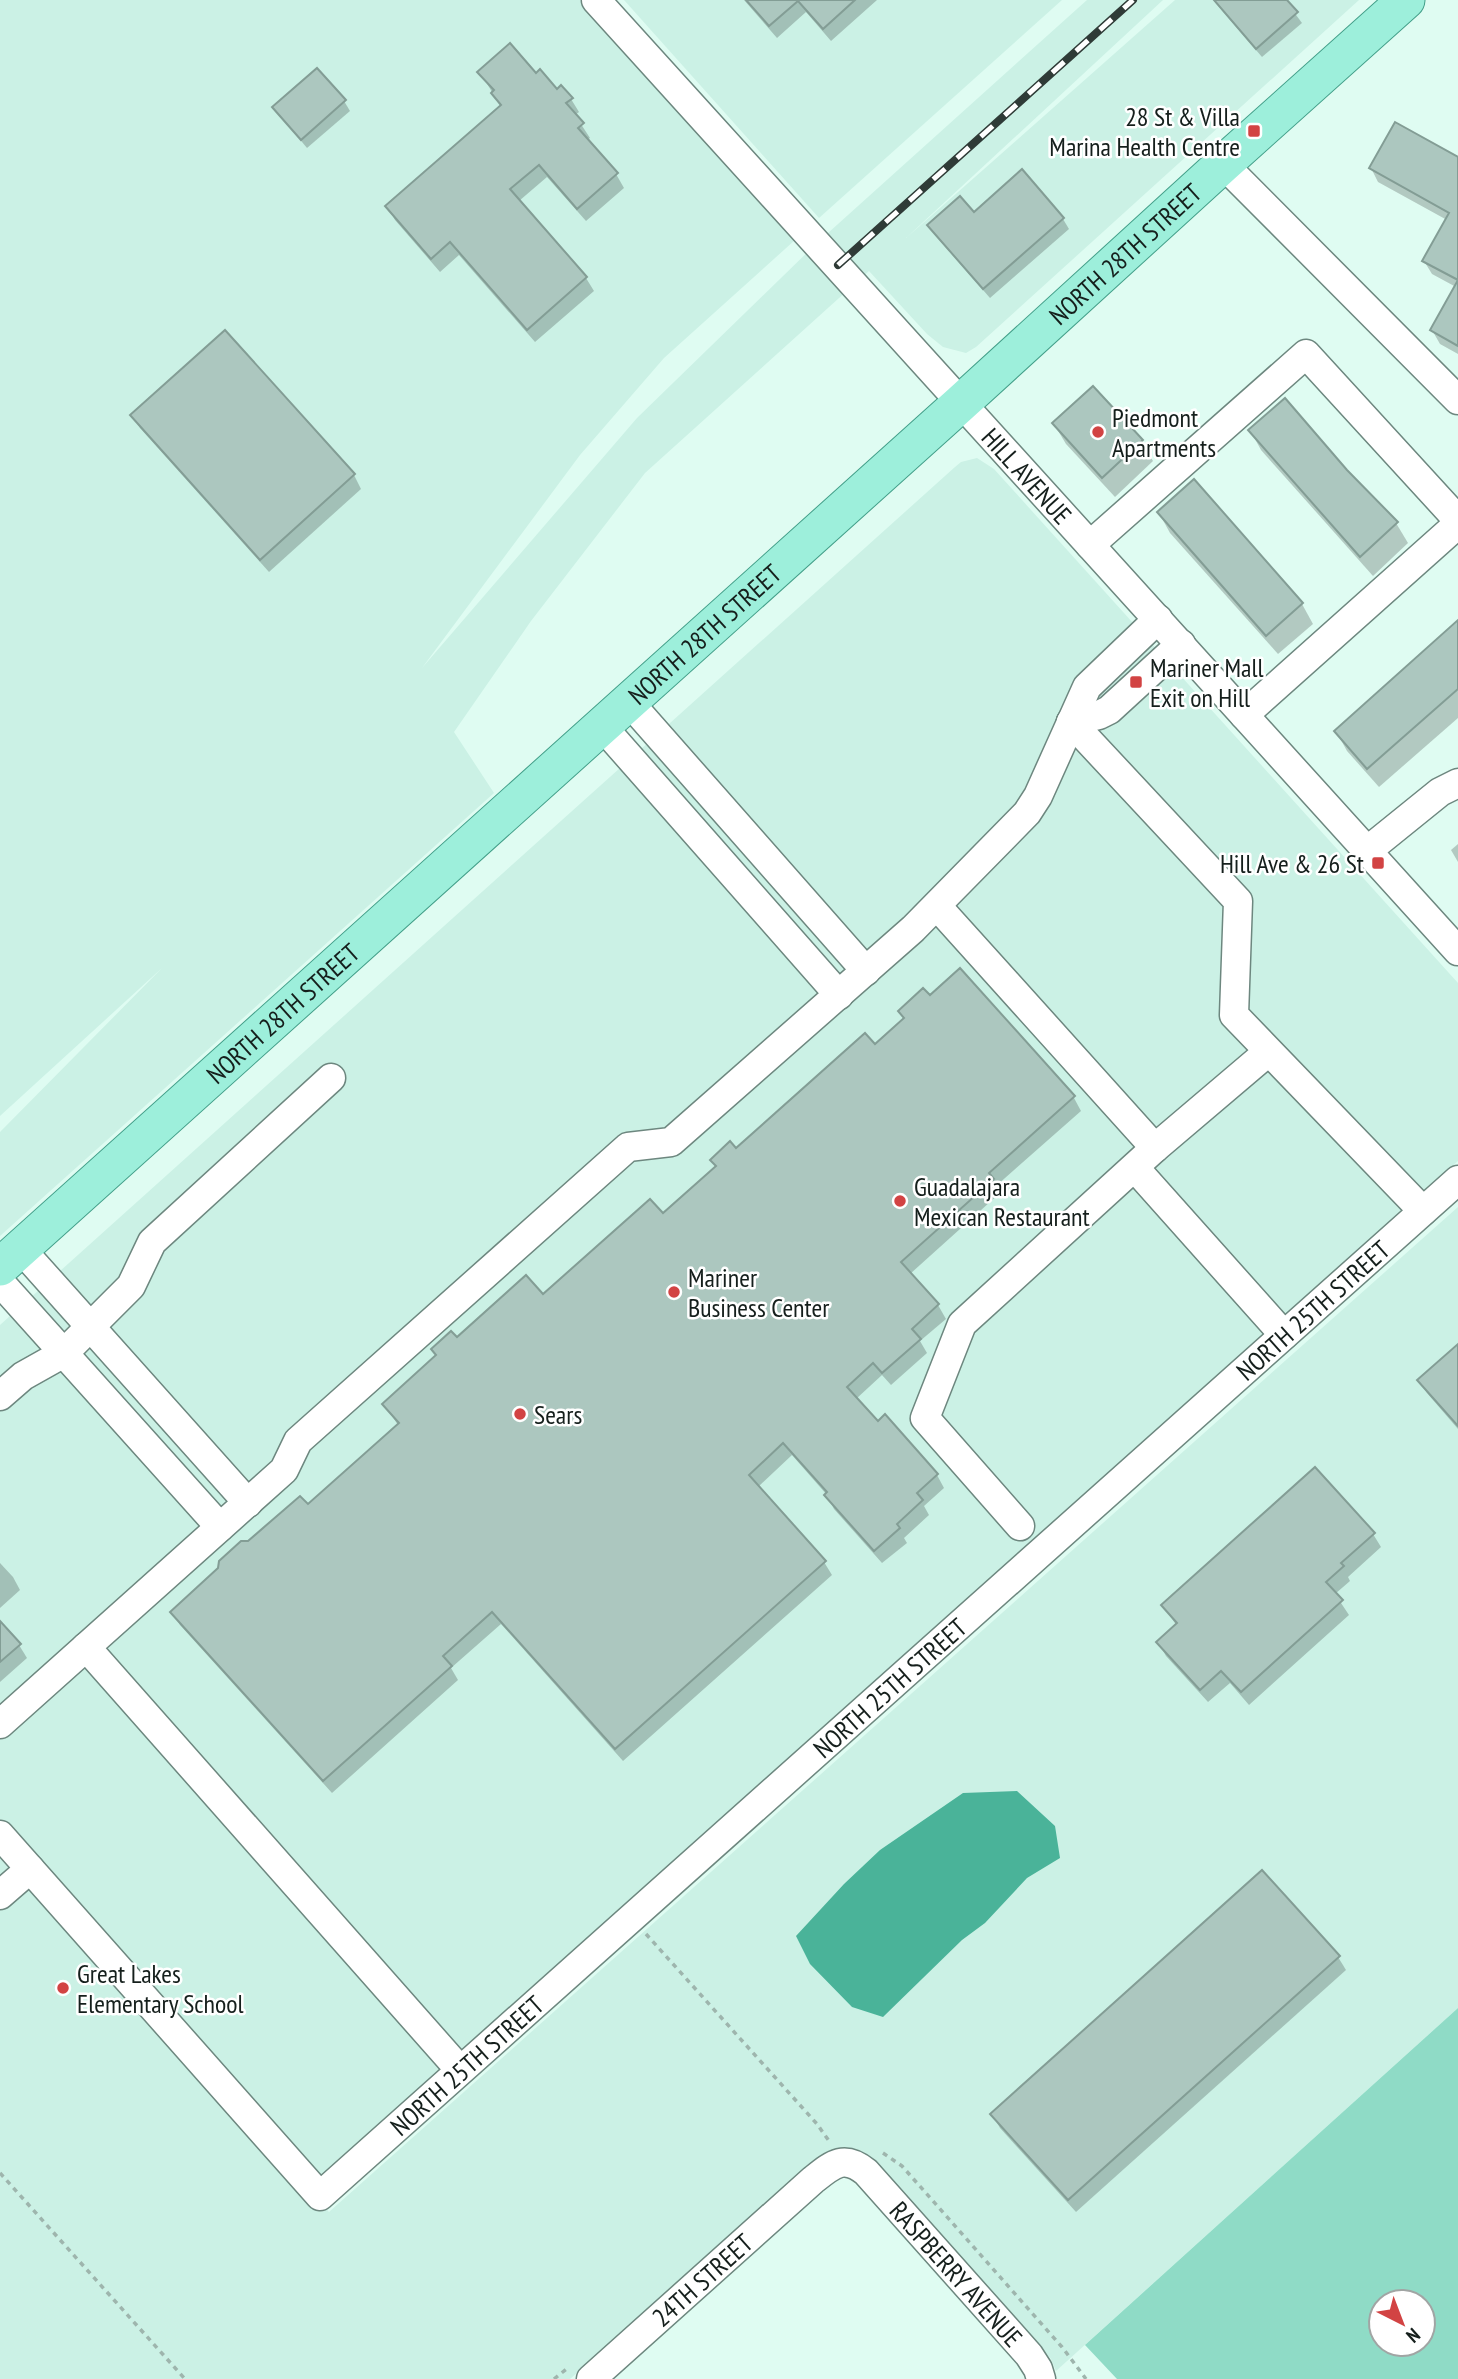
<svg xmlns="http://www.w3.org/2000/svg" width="1458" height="2379" font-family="'PT Sans Narrow',sans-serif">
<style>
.built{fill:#cbf1e5}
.green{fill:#8fdbc6;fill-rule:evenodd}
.water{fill:#4ab399}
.shadow{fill:#0003}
.building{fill:#acc7bf;stroke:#839d95;stroke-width:2}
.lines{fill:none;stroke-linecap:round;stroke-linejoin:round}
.minor-casing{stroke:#6d877f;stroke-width:31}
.major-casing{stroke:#439f89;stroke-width:39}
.path{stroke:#9eb5ad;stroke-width:3.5;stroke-dasharray:5 5;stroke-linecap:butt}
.minor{stroke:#fff;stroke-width:28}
.major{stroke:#9defdb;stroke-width:37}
.rail-casing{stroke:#2f3b37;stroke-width:8}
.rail{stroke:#fff;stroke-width:5;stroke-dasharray:16;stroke-linecap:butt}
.poi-dot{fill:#d24343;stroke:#fff;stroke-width:2.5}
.labels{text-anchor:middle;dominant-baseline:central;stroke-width:5;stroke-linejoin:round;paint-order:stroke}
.poi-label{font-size:26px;fill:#151f1c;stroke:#fff;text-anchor:start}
.street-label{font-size:26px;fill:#151f1c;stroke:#fff}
</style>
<rect width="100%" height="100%" fill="#dffcf2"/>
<g class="built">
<path d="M0 0H580L795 240 664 358 580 455 422 668 637 418 818 242 1087 0H1163L906 238 1175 0H1359L976 347 966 353 943 347 927 334 869 271 645 473 531 621 454 732 494 793 0 1236V1132L162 968 0 1116Z"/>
<path d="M624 0H1062L819 218Z"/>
<path d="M977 458 994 469 1458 983V1161L307 2188 329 2212 1458 1207V2008L1056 2371 1051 2359 877 2164 812 2165 570 2379H0V1325L955 467 961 462Z"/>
</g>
<path class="green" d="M1458 2008V2379H1117L1085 2345ZM1381 2302H1423V2344H1381Z"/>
<path class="water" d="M1017 1791 1055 1826 1060 1858 1027 1878 985 1923 962 1940 883 2017 852 2007 810 1964 796 1936 844 1884 880 1850 963 1793Z"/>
<g class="shadow">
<path d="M744 0H877L831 41 806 12 777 38Z"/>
<path d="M1213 0H1285L1302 23 1262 57Z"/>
<path d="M480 72 536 75 557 91 571 99 579 112 575 115 590 138 587 140 616 174 624 188 586 221 547 177 519 201 586 278 594 291 535 342 459 255 440 272 395 220 387 206 501 107Z"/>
<path d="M344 101 350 111 307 148 274 108Z"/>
<path d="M1458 159V354L1440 344 1432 330 1456 287 1432 274 1424 261 1447 220 1378 182 1371 168Z"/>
<path d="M1022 172 1063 219 1069 229 990 298 935 235 929 225 973 215Z"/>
<path d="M132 415 354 475 361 489 269 572 140 428Z"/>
<path d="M1054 424 1141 441 1153 461 1115 497 1066 444Z"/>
<path d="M1250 430 1396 523 1408 543 1373 576 1261 450Z"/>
<path d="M1159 513 1302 604 1313 624 1278 654 1170 533Z"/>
<path d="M1458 622V718L1379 787 1347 751 1336 731Z"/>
<path d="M1458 844V862L1451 850Z"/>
<path d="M960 970 1074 1098 1081 1111 996 1186 1000 1193 910 1274 938 1305 946 1319 920 1341 927 1353 891 1385 882 1375 856 1399 878 1423 937 1475 944 1488 924 1506 929 1515 904 1538 907 1543 882 1563 834 1509 827 1495 792 1455 758 1487 824 1562 832 1575 623 1761 501 1624 451 1668 458 1680 332 1793 180 1625 172 1612 249 1543 307 1506 398 1425 384 1404 457 1339 543 1296 662 1216 716 1168 712 1160 736 1150 874 1047Z"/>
<path d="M1458 1346V1429L1427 1393 1419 1380Z"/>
<path d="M1373 1534 1381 1547 1348 1577 1350 1581 1335 1594 1349 1615 1249 1705 1230 1683 1208 1702 1166 1656 1158 1642 1177 1626 1163 1606Z"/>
<path d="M0 1563 13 1577 20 1590 0 1608Z"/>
<path d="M0 1623 19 1645 27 1658 0 1682Z"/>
<path d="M1338 1957 1346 1970 1076 2212 1000 2128 992 2114Z"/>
</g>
<g class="building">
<path d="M746 0H855L823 29 798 1 769 26Z"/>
<path d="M1214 0H1287L1298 12 1256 49Z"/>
<path d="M510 43 536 73 540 69 557 89 561 85 573 98 566 103 584 123 578 128 618 173 577 209 539 165 510 189 587 277 527 330 450 242 431 259 385 206 501 105 491 93 494 90 477 72Z"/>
<path d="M317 68 346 100 301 140 272 107Z"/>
<path d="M1395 122 1458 157V346L1430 330 1458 280 1422 261 1449 213 1369 168Z"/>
<path d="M1022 169 1064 218 983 289 927 225 960 196 974 212Z"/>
<path d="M225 330 355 474 260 560 130 415Z"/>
<path d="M1093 386 1143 440 1102 478 1052 423Z"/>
<path d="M1285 398 1347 470 1398 522 1360 557 1248 430Z"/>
<path d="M1194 479 1303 603 1266 636 1157 512Z"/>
<path d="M1458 620V689L1367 769 1334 731Z"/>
<path d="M960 968 1075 1096 989 1173 994 1179 901 1262 939 1304 912 1329 921 1339 882 1373 873 1363 847 1387 878 1421 885 1414 938 1474 917 1493 923 1500 897 1524 900 1528 874 1551 824 1495 827 1492 783 1443 749 1475 826 1561 615 1749 492 1612 443 1656 452 1666 323 1781 170 1612 218 1568 219 1561 241 1541H248L300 1496 308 1504 399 1423 382 1404 436 1355 431 1349 451 1331 457 1337 526 1275 543 1294 650 1199 663 1213 716 1166 710 1160 730 1141 736 1148 865 1033 875 1044 904 1018 898 1011 923 988 930 995Z"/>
<path d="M1458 1344V1426L1417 1380Z"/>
<path d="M1315 1467 1375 1533 1341 1563 1344 1566 1326 1582 1343 1600 1241 1692 1221 1671 1200 1690 1156 1642 1177 1623 1161 1605Z"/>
<path d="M0 1621 21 1644 0 1662Z"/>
<path d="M1262 1870 1340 1956 1068 2200 990 2114Z"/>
</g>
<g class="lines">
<g class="minor-casing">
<g id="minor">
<path id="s1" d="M596 0 1458 951"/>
<path d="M1223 164 1458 400"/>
<path d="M1090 545 1306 354 1458 520"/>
<path d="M629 702 866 971"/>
<path d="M1244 715 1458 524"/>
<path d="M1071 722 1238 901 1234 1015 1423 1211"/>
<path d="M1071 722 1099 715 1109 710 1181 644"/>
<path d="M602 726 839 995"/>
<path d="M1367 851 1440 792 1458 783"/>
<path d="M937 906 1155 1148"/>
<path d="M1135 1168 1284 1335"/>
<path d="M20 1248 248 1503"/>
<path d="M0 1282 220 1527"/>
<path d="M0 1396 23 1376 64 1353 131 1286 152 1242 331 1078"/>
<path d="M1020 1526 925 1418 962 1324 1155 1148 1268 1052"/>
<path d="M86 1647 460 2070"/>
<path d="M0 1724 284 1470 298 1441 628 1147 671 1142 913 929 1027 813 1038 796 1087 687 1158 619"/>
<path id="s2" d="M0 1835 320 2196 1458 1180"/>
<path d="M0 1895 30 1869"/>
<path id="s3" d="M591 2379 813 2180C833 2164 844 2154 866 2172L1029 2355 1038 2369 1041 2379"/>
</g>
</g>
<g class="major-casing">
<g id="major">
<path id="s4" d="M0 1267 961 403 1223 164 1406 0"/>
</g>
</g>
<g class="path">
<path d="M646 1934 817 2124 829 2141"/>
<path d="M883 2153 902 2166 1062 2347 1086 2379"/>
<path d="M0 2173 185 2379"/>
<path d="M554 2379 569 2367"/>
</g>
<use href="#minor" class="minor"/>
<use href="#major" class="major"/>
<g class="rail-casing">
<path id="rail" d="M838 265 1133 0"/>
</g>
<use href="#rail" class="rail"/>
</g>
<g class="poi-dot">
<rect x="1247" y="124" width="14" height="14" rx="3.5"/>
<circle cx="1098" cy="432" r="7"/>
<rect x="1129" y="675" width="14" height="14" rx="3.5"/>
<rect x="1371" y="856" width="14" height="14" rx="3.5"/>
<circle cx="900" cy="1201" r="7"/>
<circle cx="674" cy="1292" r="7"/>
<circle cx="520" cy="1414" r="7"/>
<circle cx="63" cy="1988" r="7"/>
</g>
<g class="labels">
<g class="poi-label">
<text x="1240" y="116" text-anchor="end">28 St &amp; Villa<tspan x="1240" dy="30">Marina Health Centre</tspan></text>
<text x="1112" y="417">Piedmont<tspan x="1112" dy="30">Apartments</tspan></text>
<text x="1150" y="667">Mariner Mall<tspan x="1150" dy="30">Exit on Hill</tspan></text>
<text x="1364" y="863" text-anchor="end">Hill Ave &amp; 26 St</text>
<text x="914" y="1186">Guadalajara<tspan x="914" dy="30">Mexican Restaurant</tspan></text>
<text x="688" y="1277">Mariner<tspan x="688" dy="30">Business Center</tspan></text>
<text x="534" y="1414">Sears</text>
<text x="77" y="1973">Great Lakes<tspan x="77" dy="30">Elementary School</tspan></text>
</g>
<g class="street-label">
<text stroke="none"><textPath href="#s4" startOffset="1514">NORTH 28TH STREET</textPath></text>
<text stroke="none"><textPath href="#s1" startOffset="642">HILL AVENUE</textPath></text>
<text stroke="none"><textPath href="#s4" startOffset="947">NORTH 28TH STREET</textPath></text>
<text stroke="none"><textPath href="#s4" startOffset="380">NORTH 28TH STREET</textPath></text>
<text stroke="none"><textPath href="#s2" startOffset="1813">NORTH 25TH STREET</textPath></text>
<text stroke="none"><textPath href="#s2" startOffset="1246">NORTH 25TH STREET</textPath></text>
<text stroke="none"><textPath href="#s2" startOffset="679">NORTH 25TH STREET</textPath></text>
<text stroke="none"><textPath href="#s3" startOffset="495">RASPBERRY AVENUE</textPath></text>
<text stroke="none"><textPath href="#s3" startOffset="149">24TH STREET</textPath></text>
</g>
</g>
<g transform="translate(1402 2323) rotate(138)"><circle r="33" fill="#ffffff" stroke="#a1a5a4" stroke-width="2"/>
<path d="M0-5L12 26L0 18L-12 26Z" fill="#d24343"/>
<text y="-10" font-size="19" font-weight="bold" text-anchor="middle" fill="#151f1c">N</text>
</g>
</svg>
